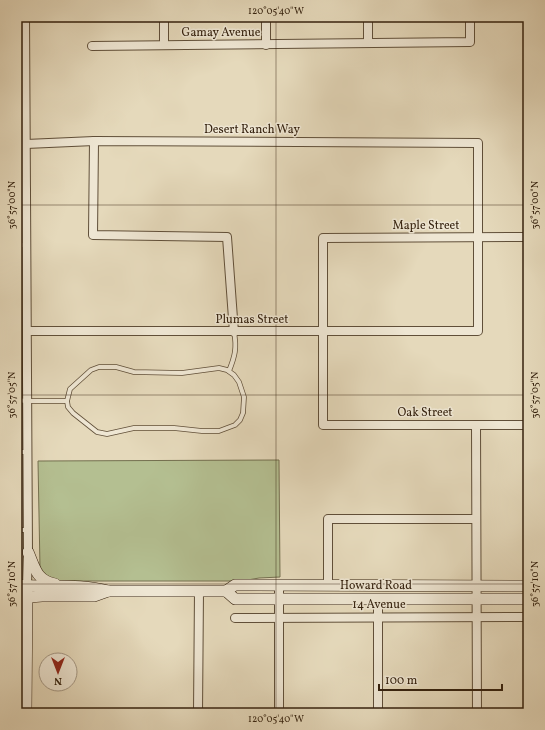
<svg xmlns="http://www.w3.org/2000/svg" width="545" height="730" font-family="Vollkorn,serif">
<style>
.grass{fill:#b4bf91;stroke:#747050}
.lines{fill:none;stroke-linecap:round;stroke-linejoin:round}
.lane-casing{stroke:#604f39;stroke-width:5.5}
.street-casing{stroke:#604f39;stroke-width:10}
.secondary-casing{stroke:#34210e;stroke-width:12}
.lane{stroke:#eee6d3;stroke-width:4}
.street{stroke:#eee6d3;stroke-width:8}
.secondary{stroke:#eee6d3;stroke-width:11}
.ticks{fill:none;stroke:#34210e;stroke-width:1;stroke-opacity:0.45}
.labels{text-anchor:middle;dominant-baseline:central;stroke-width:3;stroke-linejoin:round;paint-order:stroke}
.street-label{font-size:12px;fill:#34210e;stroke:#eee6d3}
.neatline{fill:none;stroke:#34210e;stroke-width:1.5}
.ticks-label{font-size:10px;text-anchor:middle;fill:#34210e}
</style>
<rect width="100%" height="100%" fill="#e5d9bb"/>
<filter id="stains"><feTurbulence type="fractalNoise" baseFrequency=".005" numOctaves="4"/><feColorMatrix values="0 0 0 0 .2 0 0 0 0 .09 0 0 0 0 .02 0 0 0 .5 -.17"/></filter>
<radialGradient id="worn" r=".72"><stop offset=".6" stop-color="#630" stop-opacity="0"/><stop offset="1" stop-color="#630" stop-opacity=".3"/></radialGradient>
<path class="grass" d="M279 460 280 577 259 578 242 581H59L43 575 40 568 38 461Z"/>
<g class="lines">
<g class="lane-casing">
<g id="lane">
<path d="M17 27H25"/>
<path d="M17 245H26"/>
<path d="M99 367H116L134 372 182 373 219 368 227 370 234 375 239 382 244 397 243 413 240 420 235 425 219 431H202L174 428H134L107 434 97 432 73 413 68 407 67 401 70 389 91 370Z"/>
<path d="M229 371C235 356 237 348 234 332"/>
<path d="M17 400 26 401H67"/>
<path d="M17 452H27"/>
<path d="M17 530H28"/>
</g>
</g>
<g class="street-casing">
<g id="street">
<path d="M25 17 28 552 27 586"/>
<path d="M266 17V45"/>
<path d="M368 17V43"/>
<path d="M164 45V17"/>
<path d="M92 46 470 42V17"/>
<path d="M94 141 93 235 227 237 234 332"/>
<path d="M26 144 94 141 478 143V331H27"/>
<path d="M17 190H26"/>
<path d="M528 237 323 238V425H528"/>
<path d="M476 425 477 713"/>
<path d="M279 586V713"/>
<path d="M328 586V519H476"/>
<path d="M378 599V713"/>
<path d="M235 618 523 617"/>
<path d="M198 713 199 591"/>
</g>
</g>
<g class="secondary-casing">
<g id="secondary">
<path d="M28 552C35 568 36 580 55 584"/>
<path d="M17 585C47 588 79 583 108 591H226L235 585 528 586"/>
<path d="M226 591 235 599H528"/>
<path d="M17 598 42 596H94L108 591"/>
<path d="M26 713 27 586"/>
</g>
</g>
<use href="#lane" class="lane"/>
<use href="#street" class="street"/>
<use href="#secondary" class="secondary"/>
</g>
<path class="ticks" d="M276 17V713M17 205H528M17 395H528M17 584H528"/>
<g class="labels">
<g class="street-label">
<text x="221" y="33">Gamay Avenue</text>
<text x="252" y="130">Desert Ranch Way</text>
<text x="426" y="226">Maple Street</text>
<text x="252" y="320">Plumas Street</text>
<text x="425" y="413">Oak Street</text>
<text x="376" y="586">Howard Road</text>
<text x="379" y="605">14 Avenue</text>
</g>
</g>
<rect width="545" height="730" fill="none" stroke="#e5d9bb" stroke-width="44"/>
<g transform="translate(58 672) rotate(180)"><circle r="19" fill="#eee6d3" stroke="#a49784"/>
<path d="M0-3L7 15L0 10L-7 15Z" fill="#8f2418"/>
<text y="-6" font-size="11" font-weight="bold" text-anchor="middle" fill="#34210e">N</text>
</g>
<path d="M379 684v6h123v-6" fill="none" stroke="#34210e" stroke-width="2"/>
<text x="385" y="684" font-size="12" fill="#34210e" stroke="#eee6d3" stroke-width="3" paint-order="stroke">100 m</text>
<rect x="22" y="22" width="501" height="686" class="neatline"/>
<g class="ticks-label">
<text x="276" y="14">120°05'40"W</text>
<text transform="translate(534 205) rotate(-90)" y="4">36°57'00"N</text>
<text transform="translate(11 205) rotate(-90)" y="4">36°57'00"N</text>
<text transform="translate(534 395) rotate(-90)" y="4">36°57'05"N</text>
<text transform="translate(11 395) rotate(-90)" y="4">36°57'05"N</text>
<text transform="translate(534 584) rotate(-90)" y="4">36°57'10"N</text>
<text transform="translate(11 584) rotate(-90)" y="4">36°57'10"N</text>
<text x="276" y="722">120°05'40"W</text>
</g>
<rect width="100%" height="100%" filter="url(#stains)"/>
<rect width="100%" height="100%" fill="url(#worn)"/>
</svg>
